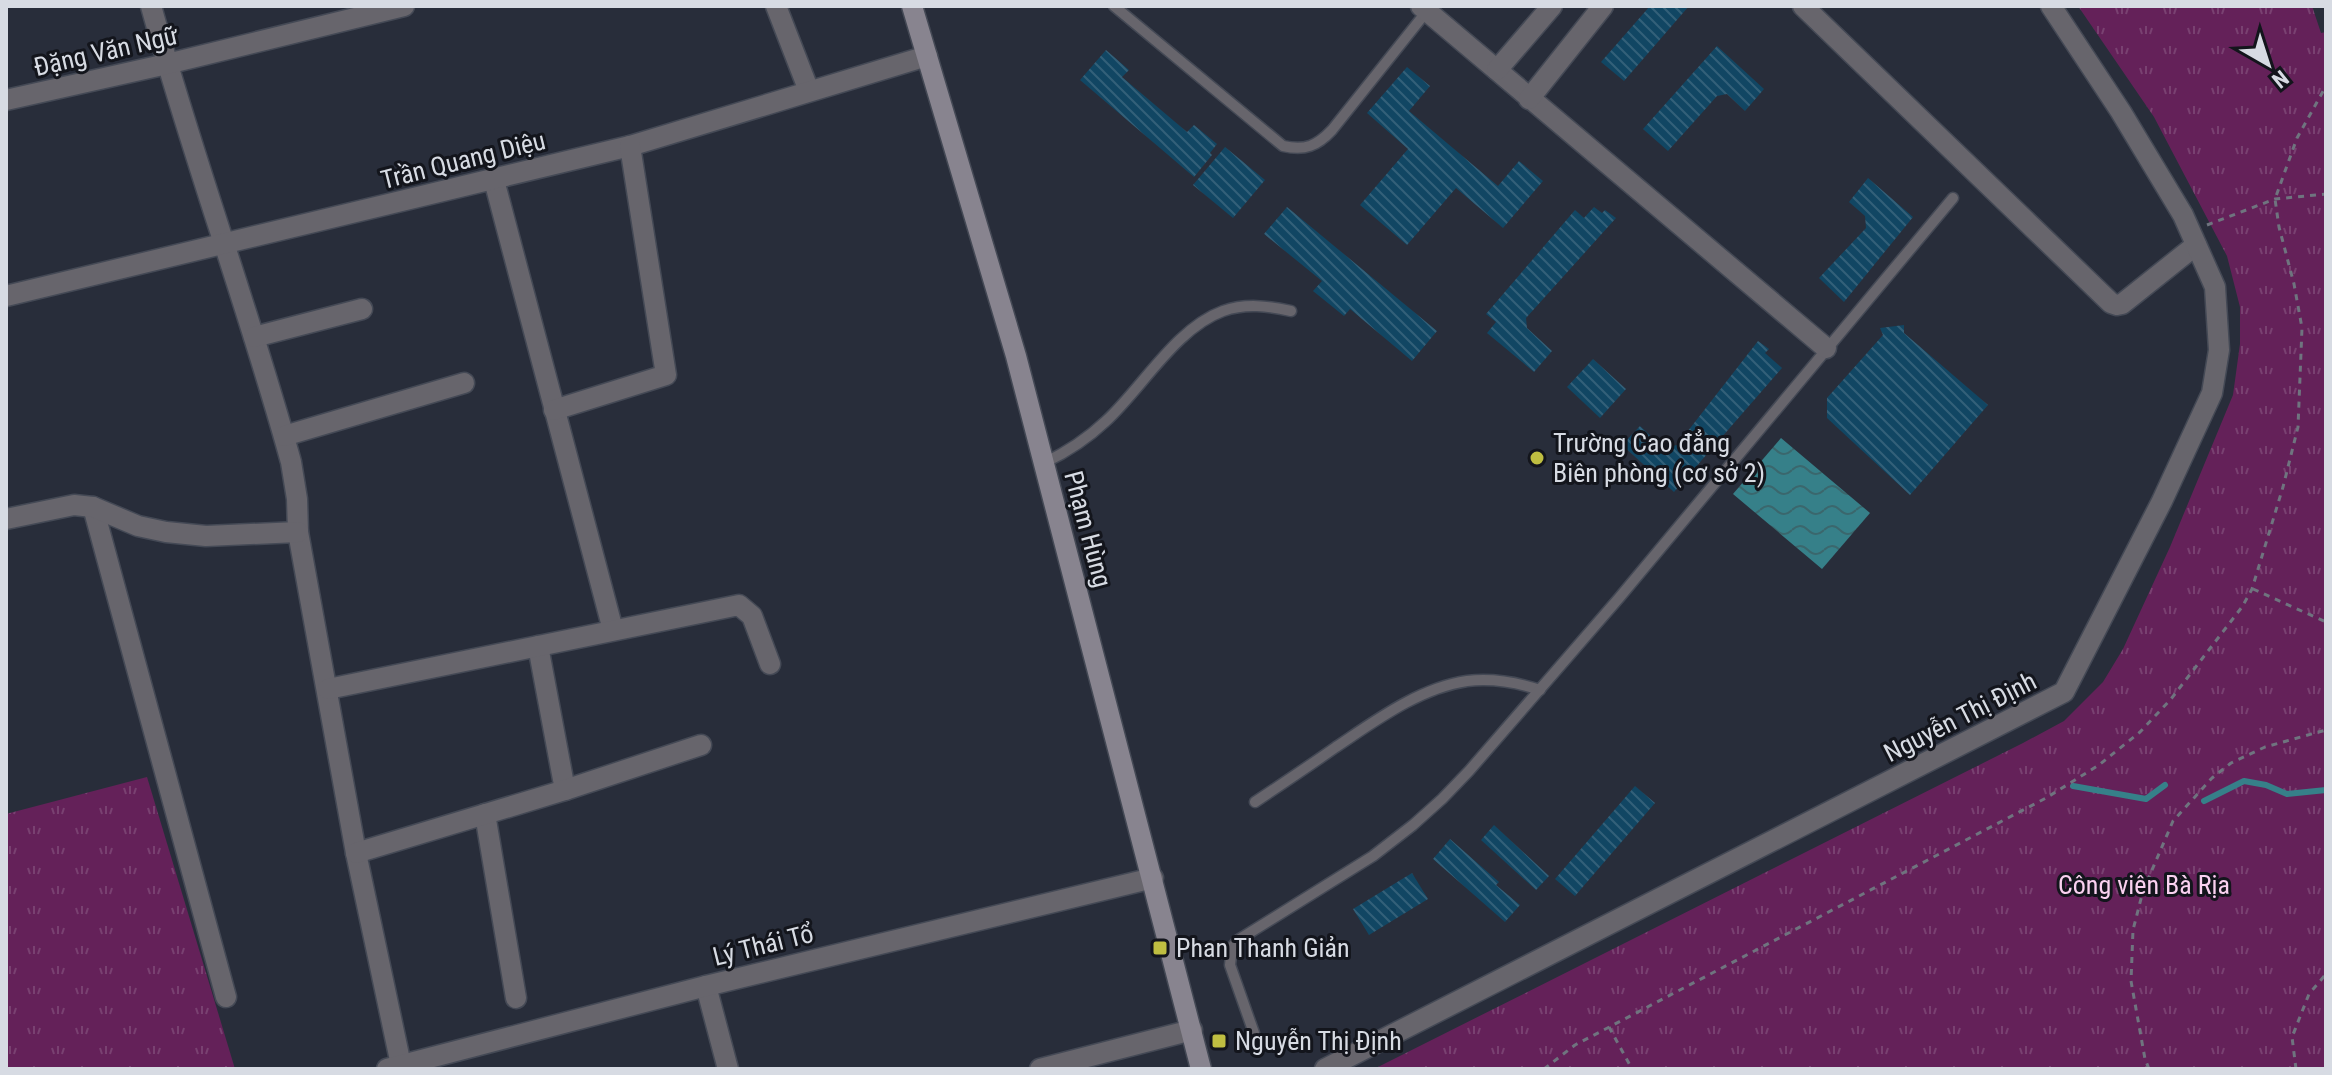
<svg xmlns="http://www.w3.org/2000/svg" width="2332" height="1075" font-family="'Roboto Condensed',sans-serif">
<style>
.grass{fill:url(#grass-tufts)}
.water{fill:url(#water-waves)}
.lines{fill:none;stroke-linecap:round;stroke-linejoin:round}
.stream{stroke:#368089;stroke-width:6}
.building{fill:url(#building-back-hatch)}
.lane-casing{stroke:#444955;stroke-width:13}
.street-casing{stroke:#444955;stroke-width:23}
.secondary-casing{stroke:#444955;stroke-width:23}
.path{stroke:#6f747f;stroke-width:3;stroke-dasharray:6 6;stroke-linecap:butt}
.lane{stroke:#67656c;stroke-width:10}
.street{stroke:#67656c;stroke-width:20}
.secondary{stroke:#88848f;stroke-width:20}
.poi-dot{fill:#bfbe41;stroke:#13151c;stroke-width:3}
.labels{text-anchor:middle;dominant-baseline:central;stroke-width:6;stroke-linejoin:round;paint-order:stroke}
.street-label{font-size:26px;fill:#d7dbe3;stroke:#13151c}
.poi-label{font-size:26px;fill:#d7dbe3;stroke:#13151c;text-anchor:start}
.park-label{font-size:26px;fill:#fad1f0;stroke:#13151c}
</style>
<defs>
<pattern id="grass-tufts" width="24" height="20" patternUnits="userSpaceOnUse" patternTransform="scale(2)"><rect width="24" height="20" fill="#642159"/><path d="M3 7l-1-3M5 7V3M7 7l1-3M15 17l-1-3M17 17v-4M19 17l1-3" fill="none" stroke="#794171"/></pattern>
<pattern id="water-waves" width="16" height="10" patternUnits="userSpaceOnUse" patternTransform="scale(2)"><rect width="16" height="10" fill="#368089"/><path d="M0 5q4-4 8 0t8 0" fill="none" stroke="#3a676d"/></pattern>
<pattern id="building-back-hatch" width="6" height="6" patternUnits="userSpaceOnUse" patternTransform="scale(2)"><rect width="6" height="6" fill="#114663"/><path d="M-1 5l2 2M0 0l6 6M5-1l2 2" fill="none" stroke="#336079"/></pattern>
</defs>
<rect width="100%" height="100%" fill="#282d3a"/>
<g class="grass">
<path d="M2078 6H2312L2321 33 2326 32V1069H1374L2023 743 2064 721 2103 682 2123 649 2170 547 2233 395 2240 344V307L2227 256 2154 117Z"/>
<path d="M147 777 235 1069H6V814Z"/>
</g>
<path class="water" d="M1781 438 1870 513 1822 569 1733 494Z"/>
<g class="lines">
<g class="stream">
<path d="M2073 786 2146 799 2165 785"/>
<path d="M2204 801 2244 781 2266 785 2287 794 2326 790"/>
</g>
</g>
<g class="building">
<path d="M1650 6H1689L1624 81 1601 62Z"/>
<path d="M1717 46 1764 89 1745 111 1727 94 1717 96 1668 151 1643 129Z"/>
<path d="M1106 50 1129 70 1122 77 1187 132 1194 125 1217 144 1210 153 1212 155 1194 177 1080 80Z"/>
<path d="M1407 67 1430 86 1409 111 1498 186 1519 161 1543 181 1503 228 1456 188 1407 245 1360 205 1408 149 1367 113Z"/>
<path d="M1225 147 1265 180 1233 218 1193 185Z"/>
<path d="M1868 178 1913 217 1844 302 1819 278 1866 228 1865 216 1849 202Z"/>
<path d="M1287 207 1437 331 1412 361 1350 309 1344 316 1313 291 1322 281 1264 234Z"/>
<path d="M1594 207 1602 213 1605 210 1616 218 1526 318 1527 328 1552 351 1534 372 1487 333 1496 322 1486 314 1575 210 1584 218Z"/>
<path d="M1904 325V333L1988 405 1910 495 1827 418V398L1883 335 1880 328Z"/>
<path d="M1758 341 1769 349 1765 353 1782 368 1674 492 1622 445 1640 426 1664 448 1677 445Z"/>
<path d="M1593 359 1626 389 1600 418 1567 387Z"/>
<path d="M1635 786 1655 803 1575 896 1555 879Z"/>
<path d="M1494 825 1549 876 1536 890 1481 840Z"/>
<path d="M1450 839 1499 882 1496 885 1520 905 1505 922 1433 859Z"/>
<path d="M1412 873 1428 899 1369 935 1353 909Z"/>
</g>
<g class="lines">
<g class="lane-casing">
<g id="lane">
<path d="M1114 6 1283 146C1305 151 1317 146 1332 130L1427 11"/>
<path d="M1044 463C1067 452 1087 439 1106 421 1142 388 1176 328 1223 311 1246 303 1268 306 1291 311"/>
<path d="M1255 802C1282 784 1309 766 1336 747 1375 721 1419 688 1467 681 1493 678 1516 682 1540 690"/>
<path d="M1254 1033 1230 965 1232 947 1238 940 1373 856 1413 825 1442 799 1469 771 1619 598 1953 198"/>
</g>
</g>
<g class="street-casing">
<g id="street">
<path d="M151 6C193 159 249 309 291 462L297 499 298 532 356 853 401 1065"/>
<path d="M776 6 809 91"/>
<path d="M1421 6 1826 348"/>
<path d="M1803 6 2111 303 2117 305 2122 304 2196 245"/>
<path d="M1497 70 1552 6"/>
<path d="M1529 99 1603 6"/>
<path d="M6 100 167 64 404 6"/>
<path d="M494 180 613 630"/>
<path d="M6 296 630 146 927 56"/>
<path d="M254 337 362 309"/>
<path d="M554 410 666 375 630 146"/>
<path d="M284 436 464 383"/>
<path d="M93 507 226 997"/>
<path d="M6 519 74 505 93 507 138 526 166 532 206 536 298 532"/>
<path d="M538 646 565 790"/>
<path d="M328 689 739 605 752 616 770 664"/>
<path d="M485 814 516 998"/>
<path d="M356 853 565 790 701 745"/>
<path d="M706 986 728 1069"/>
<path d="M387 1069 706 986 1153 878"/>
<path d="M1040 1069 1192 1030"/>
<path d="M1325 1069 2064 692 2162 501 2212 393 2219 350 2215 287 2183 215 2121 112 2051 6"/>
</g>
</g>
<g class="secondary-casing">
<path id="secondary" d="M912 6 1016 356 1201 1069"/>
</g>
<g class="path">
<path d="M2207 225 2275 199 2326 194"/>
<path d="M2253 589 2326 622"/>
<path d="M1609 1027 1632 1069"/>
<path d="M1544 1069 1575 1045 2046 798 2099 765 2140 732 2171 699 2242 607 2252 589 2283 487 2298 427 2302 328 2294 284 2279 227 2275 199 2297 138 2326 86"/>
<path d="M2149 1069 2145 1059 2131 981 2133 930 2143 891 2173 821 2212 778 2231 763 2265 747 2326 730"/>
<path d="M2296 1069 2292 1037 2309 994 2326 974"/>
</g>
<use href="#lane" class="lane"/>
<use href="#street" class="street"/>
<use href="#secondary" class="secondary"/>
</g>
<g class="poi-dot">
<circle cx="1537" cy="458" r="8"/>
<rect x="1152" y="940" width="16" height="16" rx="4"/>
<rect x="1211" y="1033" width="16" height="16" rx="4"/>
</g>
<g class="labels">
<g class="street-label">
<text transform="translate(106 51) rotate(-13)">Đặng Văn Ngữ</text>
<text transform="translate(463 160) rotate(-14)">Trần Quang Diệu</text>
<text transform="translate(1088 529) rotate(75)">Phạm Hùng</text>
<text transform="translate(1960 717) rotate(-27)">Nguyễn Thị Định</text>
<text transform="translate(763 945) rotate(-14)">Lý Thái Tổ</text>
</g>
<g class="poi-label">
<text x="1553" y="443">Trường Cao đẳng<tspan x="1553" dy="30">Biên phòng (cơ sở 2)</tspan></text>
<text x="1176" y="948">Phan Thanh Giản</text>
<text x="1235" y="1041">Nguyễn Thị Định</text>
</g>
<g class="park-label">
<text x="2144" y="885">Công viên Bà Rịa</text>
</g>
</g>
<rect width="2332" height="1075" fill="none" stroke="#d7dbe3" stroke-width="16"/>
<g transform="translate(2268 64) rotate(141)" stroke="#13151c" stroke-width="6" paint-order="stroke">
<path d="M0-6L14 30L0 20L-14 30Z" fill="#d7dbe3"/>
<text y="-12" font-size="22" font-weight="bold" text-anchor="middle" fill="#d7dbe3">N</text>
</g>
</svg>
